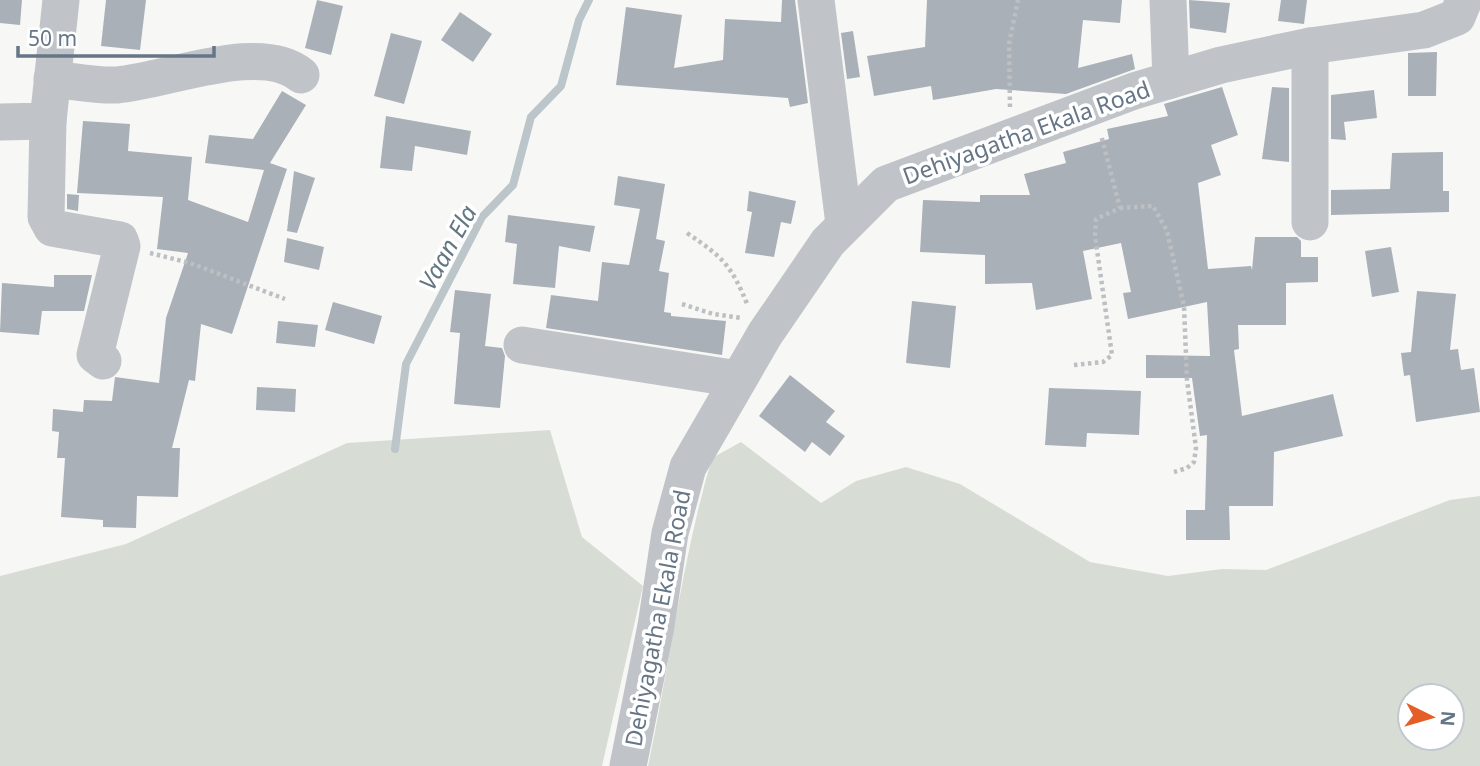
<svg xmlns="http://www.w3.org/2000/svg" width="1480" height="766" font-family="'Noto Sans',sans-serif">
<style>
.green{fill:#d7ddd4;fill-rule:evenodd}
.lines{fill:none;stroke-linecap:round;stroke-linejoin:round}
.stream{stroke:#bbc5ca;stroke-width:8}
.building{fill:#a9b0b7}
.path{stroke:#bdbfc2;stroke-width:4.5;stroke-dasharray:3.5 3.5;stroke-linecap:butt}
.minor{stroke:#c0c4c9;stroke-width:37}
.labels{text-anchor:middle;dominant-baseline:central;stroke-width:7;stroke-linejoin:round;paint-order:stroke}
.street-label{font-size:23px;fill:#667686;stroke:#fff}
.water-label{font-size:24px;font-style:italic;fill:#627782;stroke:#fff}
</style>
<rect width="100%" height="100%" fill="#f7f8f5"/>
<g class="green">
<path d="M550 430 582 537 643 586 602 766H0V576L126 544 347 443Z"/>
<path d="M741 442 821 503 856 481 906 467 960 484 1090 562 1168 576 1222 569 1266 570 1450 500 1480 496V766H648C670 663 682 559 712 458ZM1410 696H1452V738H1410Z"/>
</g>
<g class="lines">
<path class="stream" d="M395 449 406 364 482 217 513 185 531 117 561 86 579 20 589 0"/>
</g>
<g class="building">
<path d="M0 0H22L20 25 0 23Z"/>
<path d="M106 0H146L140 50 101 46Z"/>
<path d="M317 0 343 6 331 55 305 48Z"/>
<path d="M782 0H795L808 103 790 107 788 98 616 85 626 7 682 15 674 68 723 60 725 19 781 22Z"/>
<path d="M927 0H1122L1120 23 1083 20 1078 68 1132 54 1135 69 1066 94 996 89 933 100 931 86 874 96 867 56 925 47Z"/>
<path d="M1189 0 1230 3 1226 33 1190 28Z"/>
<path d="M1281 0H1307L1304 24 1278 21Z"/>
<path d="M460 12 492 34 473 62 441 40Z"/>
<path d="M853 31 860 77 847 79 841 33Z"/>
<path d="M391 33 422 41 404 104 374 96Z"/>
<path d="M1437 52 1436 96H1408V53Z"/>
<path d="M1222 87 1238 135 1211 145 1221 175 1198 183 1208 269 1251 266 1252 270 1255 237H1297L1301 241V257H1318V282L1286 283V325H1238L1239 349 1234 350 1242 416 1333 394 1343 436 1274 452 1273 506H1229L1230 540H1186V510H1205L1207 435 1200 436 1192 378H1146V355L1210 356 1207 302 1128 319 1123 293 1131 292 1121 243 1083 251 1092 299 1036 310 1032 283 985 284V255L920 252 923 200 980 202V195H1030L1024 174 1066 163 1063 152 1109 139 1107 129 1168 116 1164 104Z"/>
<path d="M1272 87 1289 88V162L1262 159Z"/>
<path d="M1374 90 1377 118 1344 122 1346 140 1331 139V95Z"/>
<path d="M282 91 306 105 270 163 287 169 232 334 201 324 195 381 189 380 172 448H180L178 497 137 496 136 528 103 527V520L61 517 65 458H57L59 432 52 431 53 409 83 412 84 400 112 401 115 377 159 383 166 318 188 253 157 249 163 197 77 193 83 121 130 124 128 151 192 157 188 200 248 222 264 170 205 163 209 135 253 139Z"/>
<path d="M386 116 471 131 467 155 415 146 412 171 380 168Z"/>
<path d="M1443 152V191H1449V212L1331 215V190L1390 189 1392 153Z"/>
<path d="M294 171 315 178 297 233 287 231Z"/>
<path d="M618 176 665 184 656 239 665 241 659 271 669 273 664 312 671 313V316L726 321 722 355 546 328 551 295 598 301 602 262 629 265 640 209 614 205Z"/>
<path d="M749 191 796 201 791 224 781 222 774 257 745 253 752 212 747 211Z"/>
<path d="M67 194 79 195 78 211 67 209Z"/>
<path d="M508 215 595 226 590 252 559 246 555 288 513 284 517 244 505 242Z"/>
<path d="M287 238 324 247 319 270 284 262Z"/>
<path d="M1391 247 1399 292 1372 297 1365 251Z"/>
<path d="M54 275H92L84 311H42L39 335 0 332 2 283 54 287Z"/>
<path d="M455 290 491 294 485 346 502 348 505 356 500 408 454 404 460 333 450 332Z"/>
<path d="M1417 291 1456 294 1450 350 1458 349 1461 370 1474 368 1480 412 1416 422 1410 375 1404 376 1401 353 1411 352Z"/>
<path d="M912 301 956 306 950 368 906 363Z"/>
<path d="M333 302 382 316 374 344 325 330Z"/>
<path d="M278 321 318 325 315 347 276 343Z"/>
<path d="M790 375 835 411 826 422 845 436 830 456 812 442 805 452 759 416Z"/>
<path d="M257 387 296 389 295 412 256 410Z"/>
<path d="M1049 388 1141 391 1139 435 1087 433 1086 447 1045 445Z"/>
</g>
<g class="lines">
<g class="path">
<path d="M1010 107 1009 44 1018 0"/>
<path d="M1120 208 1153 206 1167 231 1184 306 1187 380 1196 448 1194 462 1187 468 1174 472"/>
<path d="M687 233C724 258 731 265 748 306"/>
<path d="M150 253 190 263 285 299"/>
<path d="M682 304 713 314 741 318"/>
<path d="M1074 365 1103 362 1112 355 1095 236 1096 219 1120 208 1101 135"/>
</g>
<g class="minor">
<path d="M816 0 844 224"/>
<path d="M1168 0 1171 80"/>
<path d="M1310 46V222"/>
<path d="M52 79C73 81 96 86 117 85 167 81 260 41 301 75"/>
<path d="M48 121 46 217 52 228 120 240 122 246 95 355 103 361"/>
<path d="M0 122 48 121 61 0"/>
<path d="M522 345 738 379"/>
<path d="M628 766 656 626 670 533 688 467 765 334 828 242 886 184 1134 91 1221 65 1310 46 1424 30 1457 17 1464 0"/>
</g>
</g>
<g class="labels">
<g class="street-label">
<text transform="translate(1026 132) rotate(-20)">Dehiyagatha Ekala Road</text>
<text transform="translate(657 618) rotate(-79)">Dehiyagatha Ekala Road</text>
</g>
<g class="water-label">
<text transform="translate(447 247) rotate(-61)">Vaan Ela</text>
</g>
</g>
<g transform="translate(1431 717) rotate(95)"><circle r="33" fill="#ffffff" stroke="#c2c8cf" stroke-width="2"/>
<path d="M0-5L12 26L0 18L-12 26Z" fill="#e55e27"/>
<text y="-10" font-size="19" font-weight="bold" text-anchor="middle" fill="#667686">N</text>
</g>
<path d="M18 46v10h196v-10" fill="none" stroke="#667686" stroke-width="3.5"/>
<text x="28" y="46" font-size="21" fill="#667686" stroke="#ffffff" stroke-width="5" paint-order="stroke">50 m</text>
</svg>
